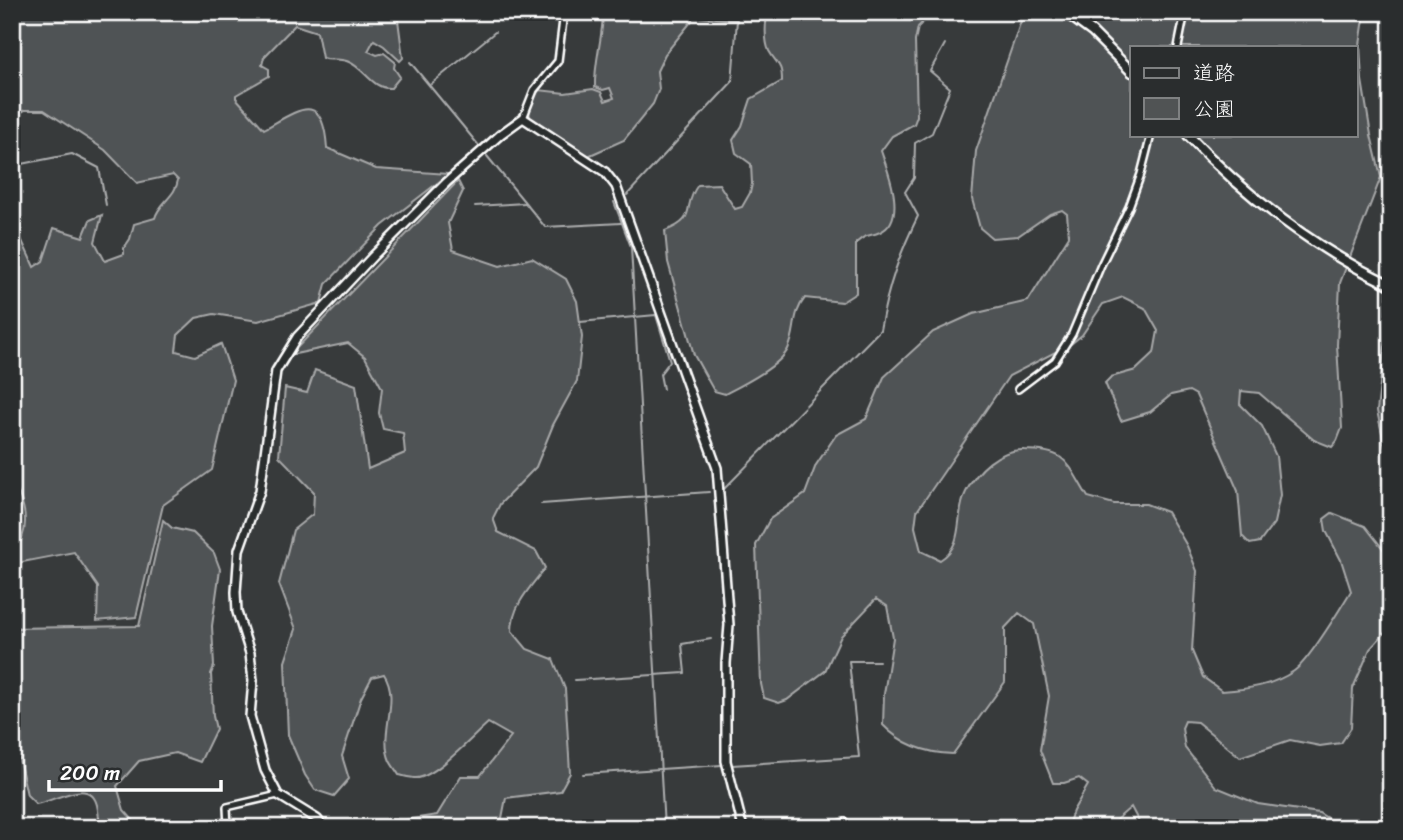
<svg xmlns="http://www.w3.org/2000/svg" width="1403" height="840" font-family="Sriracha,'Klee One',sans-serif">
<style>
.green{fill:#505354;stroke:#a8a9aa;stroke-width:2;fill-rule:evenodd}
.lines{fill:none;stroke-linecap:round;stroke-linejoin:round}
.stream{stroke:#adaeaf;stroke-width:2}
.street-casing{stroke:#fff;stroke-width:10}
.secondary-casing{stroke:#fff;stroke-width:12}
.primary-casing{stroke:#fff;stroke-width:13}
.street{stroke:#2a2d2e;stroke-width:5}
.secondary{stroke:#2a2d2e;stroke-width:7}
.primary{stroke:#2a2d2e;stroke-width:8}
</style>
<rect width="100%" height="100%" fill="#373a3b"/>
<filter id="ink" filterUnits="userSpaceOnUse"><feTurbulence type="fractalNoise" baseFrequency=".0143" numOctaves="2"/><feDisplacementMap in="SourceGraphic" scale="14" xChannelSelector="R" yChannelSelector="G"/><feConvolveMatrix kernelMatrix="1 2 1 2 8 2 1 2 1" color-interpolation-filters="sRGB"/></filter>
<g filter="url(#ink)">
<g class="green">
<path d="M12 12H397L403 58 400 61 384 46 374 40 368 51 377 55 384 53 395 62 394 68 400 77 391 88C373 90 364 68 349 62 341 58 331 61 322 58L317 32 295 25 264 57 262 65 269 69V76L236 95V98L264 129C300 109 323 90 327 148L376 169 449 174 382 226 326 284 321 303 258 321 214 314 196 318 178 335 176 351 195 356 221 344 233 380 212 470 163 505 136 617 97 621 98 587 74 552 12 564C12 553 18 547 22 538 30 517 21 498 12 479V219L34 267 43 261 54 228 83 237 90 220 102 215 95 242 105 261 124 254V248L130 239 134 224 155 218C159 203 176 196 178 180L173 175 137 183 105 150 44 110H25L12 117Z"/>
<path d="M603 12H695L691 22 665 54 657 71 659 89 653 104 624 140 588 156 530 120 529 108 539 90 565 93 593 89 601 92 605 101 614 98 610 88 603 90 595 87C594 62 603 38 603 12Z"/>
<path d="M769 12H933L918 27 915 41 917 116 914 124 892 136 881 151C888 171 908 220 880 232 869 237 867 233 856 243V293L842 302 805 298C791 315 797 331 788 349 780 366 742 385 725 394L714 391 694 355 668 262 665 231C699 219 681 207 698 185L719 184 735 209 742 207 750 193 752 184 751 164 736 153 733 140 742 126 751 99 782 81C782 63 777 65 769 51 765 42 764 21 769 12Z"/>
<path d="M1024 12H1365L1360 45 1362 80 1371 135 1381 177 1340 283 1337 345 1342 428 1337 441 1332 447 1314 440 1259 393 1241 391 1240 404 1262 426 1276 456 1280 495 1274 523 1260 542 1250 544 1242 536 1238 491 1196 395 1189 391 1171 395 1150 412 1121 421 1105 383 1111 377 1136 370 1154 353 1158 331 1145 308 1123 297 1103 304 1082 335 1071 344 1009 376 917 511 915 527 921 551 940 560C966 544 954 515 966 492 977 470 999 449 1024 450 1068 450 1067 463 1088 497L1114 504H1146L1167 512 1187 546 1197 571 1192 651 1203 677 1222 691C1248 689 1272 686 1294 671 1309 661 1340 609 1351 591L1341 560 1326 531 1324 519 1332 513 1365 526 1391 559V626L1370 649 1353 688 1351 728 1341 743 1320 746 1290 740 1240 757 1197 722 1185 721 1182 728 1185 748 1216 787 1258 804 1319 813 1343 828H1142L1131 807 1116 820 1114 828H1067L1073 811 1088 785 1079 778 1064 783H1053L1040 750 1049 696 1034 624 1019 613 1005 628V682L953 754C926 753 902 745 883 725L884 694 893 638 887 606 876 599 841 636 825 671 787 700 779 703 764 698 761 684 756 545 770 519 805 494 816 465 836 435 866 419 884 377 933 332 973 314 1028 301 1069 236 1067 214 1062 210 1050 214 1018 236 992 238 980 228 972 199 976 151ZM1132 47H1356V135H1132Z"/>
<path d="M458 181 463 191 448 223 453 250 500 266 532 258 566 279 577 301 582 337 577 381 553 425 536 467 500 504 493 518 498 532 536 551 545 568C530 588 512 605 512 631L527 649 553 659 565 689 570 773 560 791 506 798 502 818 492 828H406L405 820 437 815 461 776H480L511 736 488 723C472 737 435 778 416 778 411 778 404 776 399 775 396 770 392 765 390 761 378 733 401 700 384 674L372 677 361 698 342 756 349 779 334 796 315 790 305 775 288 735 285 662 296 629 279 584 293 530 313 514 314 492 279 456 285 388 307 393 315 370 356 385 368 469 405 453 403 433 383 429 379 413 382 388 365 357 348 343 290 355Z"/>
<path d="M1391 270V460L1385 447 1377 411 1385 342 1388 278Z"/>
<path d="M163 520 172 528 193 533 214 553 220 569 212 626 214 666 211 674 213 716 216 729 200 762 175 753 139 761 117 786 124 810 140 828H102C98 820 99 813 97 805 89 776 55 802 36 804L27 795 16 745H12V628L139 626Z"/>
</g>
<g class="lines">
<g class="stream">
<path d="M410 62 480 147"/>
<path d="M431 84 495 32"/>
<path d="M487 156 545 227 621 223"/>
<path d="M12 166 72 154 99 168 106 205"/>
<path d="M627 195 732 82 737 20 687 16"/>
<path d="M614 202 631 247 664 828"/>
<path d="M475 206 525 203"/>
<path d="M580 322 656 315 670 361 660 374 663 389"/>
<path d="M724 489 880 330C888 286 899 255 918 216L905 192 914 178 915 143 932 133 950 88 930 71 945 44"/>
<path d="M541 504 709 492"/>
<path d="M575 680 685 673 682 644 711 639"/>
<path d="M732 765 859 757 849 661H879"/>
<path d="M583 774 722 765"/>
</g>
<g class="street-casing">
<g id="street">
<path d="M1178 47 1185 12"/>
<path d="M523 118 534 90 558 61 564 12"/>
<path d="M1018 389 1055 361 1072 334 1101 265 1129 207 1141 174 1151 135"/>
<path d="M12 825 24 828"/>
<path d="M228 828 227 807 278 795"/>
<path d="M822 828 845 822"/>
</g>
</g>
<g class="secondary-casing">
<path id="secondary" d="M324 828 317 819 278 795 265 770 250 716 253 681 250 653 237 612 236 592 239 550 260 491 276 371 297 337 373 256 447 182 501 134 523 118 605 172 616 186 717 468 729 625 726 663V761L743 828"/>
</g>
<g class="primary-casing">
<g id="primary">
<path d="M1065 12 1092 32 1132 72"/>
<path d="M1188 135C1244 195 1316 250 1391 285"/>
</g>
</g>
<use href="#street" class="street"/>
<use href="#secondary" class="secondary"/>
<use href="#primary" class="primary"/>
</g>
</g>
<rect width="1403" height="840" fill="none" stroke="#2a2d2e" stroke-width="42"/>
<rect x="21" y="21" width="1361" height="798" fill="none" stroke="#fff" stroke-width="2.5" filter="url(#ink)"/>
<rect x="1130" y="46" width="228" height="91" fill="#2a2d2e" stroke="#7f8182" stroke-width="2"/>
<rect x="1144" y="68" width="35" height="10" fill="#2a2d2e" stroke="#7f8182" stroke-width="2"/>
<text x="1193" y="80" font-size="21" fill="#ffffff">道路</text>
<rect x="1144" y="98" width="35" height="21" fill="#505354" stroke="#7f8182" stroke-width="2"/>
<text x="1193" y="116" font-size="21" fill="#ffffff">公園</text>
<path d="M49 780v10h172v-10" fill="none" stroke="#ffffff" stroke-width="3.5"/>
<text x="60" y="780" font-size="21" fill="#ffffff" stroke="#2a2d2e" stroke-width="5" paint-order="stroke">200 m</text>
</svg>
